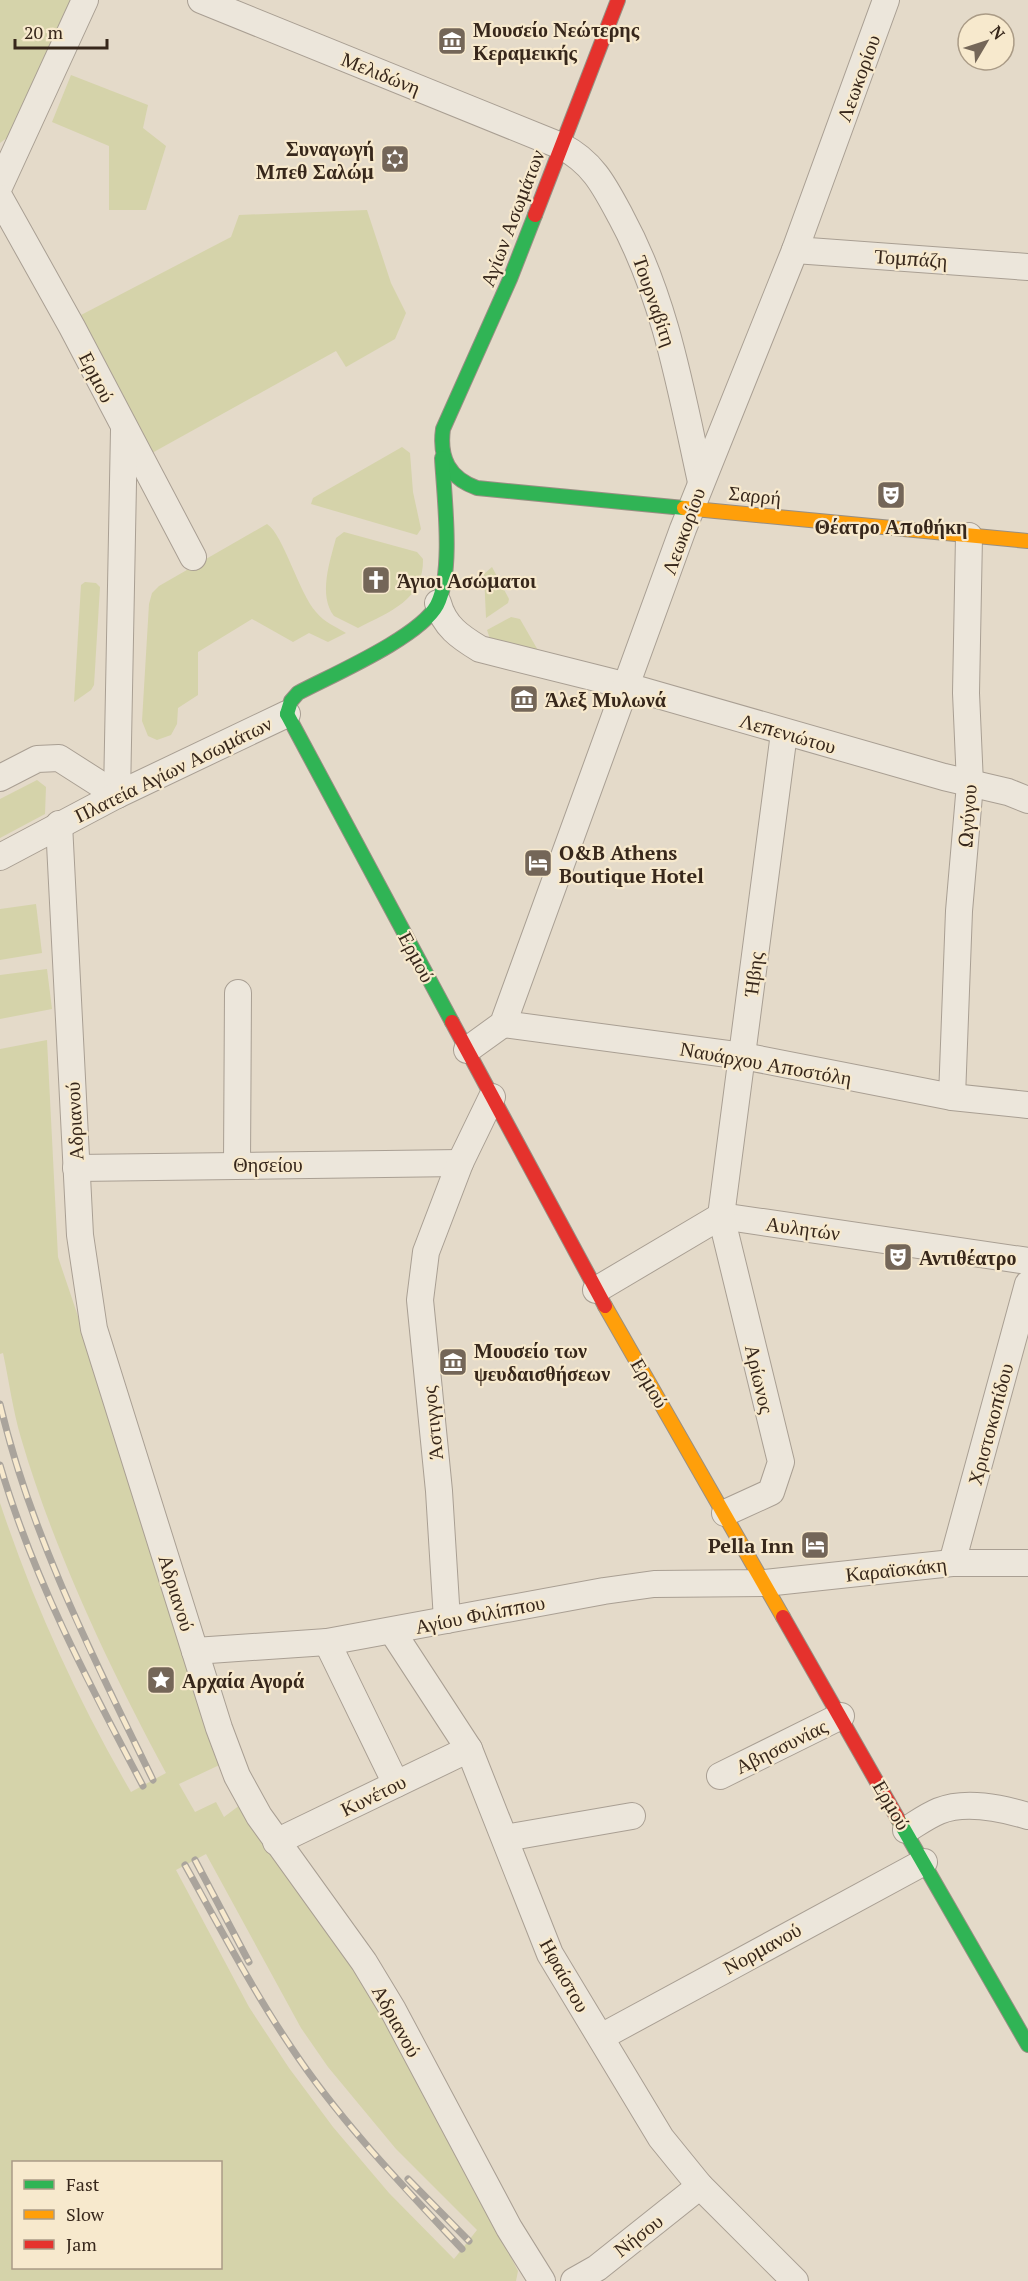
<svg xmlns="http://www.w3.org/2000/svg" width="1028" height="2281" font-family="'PT Serif',serif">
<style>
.green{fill:#d5d3aa;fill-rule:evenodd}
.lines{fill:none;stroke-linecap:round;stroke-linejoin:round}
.street-casing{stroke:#a99f93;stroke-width:28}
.fast-casing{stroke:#988f83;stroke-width:16}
.slow-casing{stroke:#988f83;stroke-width:16}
.jam-casing{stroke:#988f83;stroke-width:16}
.street{stroke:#ece6db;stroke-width:26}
.fast{stroke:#30b455;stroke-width:14}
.slow{stroke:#ff9f0a;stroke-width:14}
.jam{stroke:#e5322d;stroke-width:14}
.rail-casing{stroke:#aaa49c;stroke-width:7}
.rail{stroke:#f7e9cd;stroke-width:4.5;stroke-dasharray:14;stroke-linecap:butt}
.labels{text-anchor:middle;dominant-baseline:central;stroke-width:4.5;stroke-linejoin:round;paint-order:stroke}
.poi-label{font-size:20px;font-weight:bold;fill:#37271b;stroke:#f7e9cd;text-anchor:start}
.street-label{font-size:20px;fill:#37271b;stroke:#f7e9cd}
</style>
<rect width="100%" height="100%" fill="#e4dac9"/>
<g class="green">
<path d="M0 0H73L12 134 0 143Z"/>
<path d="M71 75 148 105 143 128 166 146 146 210H109V146L52 122Z"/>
<path d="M367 210 391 283 406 313 395 339 346 367 336 351 152 453 81 315 231 237 239 215Z"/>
<path d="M402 447 410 453 413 492 421 529 417 535 311 504 313 498Z"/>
<path d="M267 524C283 534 299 593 316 612 324 622 336 627 346 633L328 642 309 633 293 642 252 619 198 652V695L178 708 177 724 171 735 157 740 148 736 142 721 149 604 152 593 159 586Z"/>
<path d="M344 532 417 552 423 559C424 600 389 612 358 628L334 616C318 595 330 561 336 538Z"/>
<path d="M492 567 509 599 508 603 486 618 484 574Z"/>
<path d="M85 582 96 583 100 587 94 685 91 690 74 702 81 585Z"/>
<path d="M511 617 520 619 543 659 491 642 487 630Z"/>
<path d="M37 780 46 787 45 814 0 838V799Z"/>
<path d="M36 904 42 953 0 960V909Z"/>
<path d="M47 969 52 1009 0 1019V975Z"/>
<path d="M47 1040 58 1257 228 1761 179 1784 195 1812 216 1802 224 1817 244 1802 372 1985 518 2271 516 2281H0V1503C34 1605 77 1699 131 1792L166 1773C110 1669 54 1551 21 1438 13 1411 9 1381 3 1353L0 1354V1049ZM206 1854 301 2028 328 2067 396 2149 477 2230 454 2259 389 2193 333 2127 289 2068 249 2007 176 1870ZM14 2162H220V2268H14Z"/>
</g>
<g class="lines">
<g class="street-casing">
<g id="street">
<path d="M201 0 561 146C593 162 605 187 621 217 666 300 681 391 701 482"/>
<path d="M0 185 85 0"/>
<path d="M0 198 72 327 193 557"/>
<path d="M795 250 1028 267"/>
<path d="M438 603C444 626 460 637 480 649L616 683 944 777 1008 792 1028 800"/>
<path d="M0 778 37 759 59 758 117 795"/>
<path d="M117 795 124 430"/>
<path d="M59 824 80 1235 94 1329 219 1728 237 1776 259 1816 364 1962 393 2010 509 2228 542 2281"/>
<path d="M0 857 117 795 287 714"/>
<path d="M503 1024 743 1056 952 1097 1028 1105"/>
<path d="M467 1050 503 1024 683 529 795 250 886 0"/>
<path d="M952 1097 959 911 970 784 966 693 969 536"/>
<path d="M237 1164 238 993"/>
<path d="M76 1168 460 1163"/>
<path d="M596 1290 721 1216 1028 1261"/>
<path d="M725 1513 771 1492 781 1462 721 1216 784 733"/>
<path d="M952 1563 1028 1284"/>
<path d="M447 1620 439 1491 420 1300 426 1252 460 1163 492 1097"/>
<path d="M392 1631 469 1749 550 1954 661 2138 700 2186 795 2281"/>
<path d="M327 1642 396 1784"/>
<path d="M195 1651 327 1642 604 1591 654 1584 765 1583 952 1563H1028"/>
<path d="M720 1776 841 1716"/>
<path d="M906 1830C916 1824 927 1816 939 1811 966 1800 1001 1808 1028 1816"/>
<path d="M505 1838 632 1816"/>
<path d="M276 1842 469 1749"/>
<path d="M601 2037 924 1862"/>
<path d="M574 2281 597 2268 700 2186"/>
</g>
</g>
<g class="fast-casing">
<g id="fast">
<path d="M535 215 510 279 443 429C439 458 449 478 477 488L684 508"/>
<path d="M287 714 452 1022"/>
<path d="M287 714 291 701 298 693C332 675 420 637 437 605 454 572 444 495 442 458"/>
<path d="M898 1819 1028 2045"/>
</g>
</g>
<g class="slow-casing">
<g id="slow">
<path d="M684 508 1028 541"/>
<path d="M605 1306 783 1617"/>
</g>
</g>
<g class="jam-casing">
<g id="jam">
<path d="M535 215 618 0"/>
<path d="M452 1022 605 1306"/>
<path d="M783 1617 898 1819"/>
</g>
</g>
<use href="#street" class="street"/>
<use href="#fast" class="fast"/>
<use href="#slow" class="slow"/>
<use href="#jam" class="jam"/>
<g class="rail-casing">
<g id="rail">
<path d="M0 1404C31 1536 94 1659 153 1780"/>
<path d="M0 1465C33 1578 88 1682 143 1786"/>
<path d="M195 1860 249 1962"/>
<path d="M185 1865C219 1926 252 1989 291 2047 340 2121 402 2185 462 2249"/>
<path d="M408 2179 469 2241"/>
</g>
</g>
<use href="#rail" class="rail"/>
</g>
<defs>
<g id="museum-square" transform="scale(1.5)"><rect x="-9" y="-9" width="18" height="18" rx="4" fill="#746658" stroke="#f7e9cd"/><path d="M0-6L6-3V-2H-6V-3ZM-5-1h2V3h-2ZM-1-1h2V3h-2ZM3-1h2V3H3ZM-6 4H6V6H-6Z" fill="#fff"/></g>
<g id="synagogue-square" transform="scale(1.5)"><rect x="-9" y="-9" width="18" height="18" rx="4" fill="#746658" stroke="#f7e9cd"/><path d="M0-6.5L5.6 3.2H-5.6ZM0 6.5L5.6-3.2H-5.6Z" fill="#fff"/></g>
<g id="theatre-square" transform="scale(1.5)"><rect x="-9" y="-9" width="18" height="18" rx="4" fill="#746658" stroke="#f7e9cd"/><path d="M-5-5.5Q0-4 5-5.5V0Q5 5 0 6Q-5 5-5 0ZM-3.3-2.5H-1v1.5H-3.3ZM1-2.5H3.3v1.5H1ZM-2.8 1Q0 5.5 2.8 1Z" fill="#fff"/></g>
<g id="church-square" transform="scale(1.5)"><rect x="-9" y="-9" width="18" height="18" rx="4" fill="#746658" stroke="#f7e9cd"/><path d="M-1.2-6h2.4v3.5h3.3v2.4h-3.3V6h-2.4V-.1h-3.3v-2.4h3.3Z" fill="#fff"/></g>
<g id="hotel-square" transform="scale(1.5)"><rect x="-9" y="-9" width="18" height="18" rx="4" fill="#746658" stroke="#f7e9cd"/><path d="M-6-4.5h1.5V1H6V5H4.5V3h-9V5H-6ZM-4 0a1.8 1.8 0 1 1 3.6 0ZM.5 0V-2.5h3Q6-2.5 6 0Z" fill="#fff"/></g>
<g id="sight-square" transform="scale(1.5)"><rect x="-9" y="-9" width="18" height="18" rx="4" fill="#746658" stroke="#f7e9cd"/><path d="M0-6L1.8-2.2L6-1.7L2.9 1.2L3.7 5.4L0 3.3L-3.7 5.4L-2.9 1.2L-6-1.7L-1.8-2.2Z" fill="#fff"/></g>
</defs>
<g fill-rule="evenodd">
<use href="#museum-square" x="452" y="41"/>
<use href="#synagogue-square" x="395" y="159"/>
<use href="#theatre-square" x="891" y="495"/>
<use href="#church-square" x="376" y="580"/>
<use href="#museum-square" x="524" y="699"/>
<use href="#hotel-square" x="538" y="863"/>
<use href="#theatre-square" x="898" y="1257"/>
<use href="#museum-square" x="453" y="1362"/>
<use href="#hotel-square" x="815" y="1545"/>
<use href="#sight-square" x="161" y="1680"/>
</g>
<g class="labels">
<g class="poi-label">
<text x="473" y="29">Μουσείο Νεώτερης<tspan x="473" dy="23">Κεραμεικής</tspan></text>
<text x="374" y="148" text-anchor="end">Συναγωγή<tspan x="374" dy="23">Μπεθ Σαλώμ</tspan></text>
<text x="891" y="526" text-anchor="middle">Θέατρο Αποθήκη</text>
<text x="397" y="580">Άγιοι Ασώματοι</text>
<text x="545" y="699">Άλεξ Μυλωνά</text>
<text x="559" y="852">O&amp;B Athens<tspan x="559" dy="23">Boutique Hotel</tspan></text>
<text x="919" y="1257">Αντιθέατρο</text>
<text x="474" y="1350">Μουσείο των<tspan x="474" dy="23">ψευδαισθήσεων</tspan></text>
<text x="794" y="1545" text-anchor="end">Pella Inn</text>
<text x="182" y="1680">Αρχαία Αγορά</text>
</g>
<g class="street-label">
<text transform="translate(381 73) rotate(22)">Μελιδώνη</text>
<text transform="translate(858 78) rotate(-70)">Λεωκορίου</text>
<text transform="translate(512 218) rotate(-69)">Αγίων Ασωμάτων</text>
<text transform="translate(911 258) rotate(4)">Τομπάζη</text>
<text transform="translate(655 301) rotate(71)">Τουρναβίτη</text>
<text transform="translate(97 377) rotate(63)">Ερμού</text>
<text transform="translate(755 495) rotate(6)">Σαρρή</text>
<text transform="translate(683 531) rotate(-70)">Λεωκορίου</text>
<text transform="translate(788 733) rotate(16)">Λεπενιώτου</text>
<text transform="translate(173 769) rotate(-26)">Πλατεία Αγίων Ασωμάτων</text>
<text transform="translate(967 816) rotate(-86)">Ωγύγου</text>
<text transform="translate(417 957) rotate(62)">Ερμού</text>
<text transform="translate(753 974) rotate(-83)">Ήβης</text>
<text transform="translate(766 1063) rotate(10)">Ναυάρχου Αποστόλη</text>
<text transform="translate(74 1121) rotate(-93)">Αδριανού</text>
<text x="268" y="1164">Θησείου</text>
<text transform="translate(803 1228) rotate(8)">Αυλητών</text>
<text transform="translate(760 1379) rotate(77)">Αρίωνος</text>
<text transform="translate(650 1383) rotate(60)">Ερμού</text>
<text transform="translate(432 1423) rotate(-96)">Άστιγγος</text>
<text transform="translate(990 1424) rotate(-75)">Χριστοκοπίδου</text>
<text transform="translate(896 1569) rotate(-6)">Καραϊσκάκη</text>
<text transform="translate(177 1593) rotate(73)">Αδριανού</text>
<text transform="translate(480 1614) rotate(-11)">Αγίου Φιλίππου</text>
<text transform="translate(781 1746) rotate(-26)">Αβησσυνίας</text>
<text transform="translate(373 1795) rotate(-26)">Κυνέτου</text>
<text transform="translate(892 1805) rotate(60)">Ερμού</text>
<text transform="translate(762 1948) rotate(-29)">Νορμανού</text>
<text transform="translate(565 1975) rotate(61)">Ηφαίστου</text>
<text transform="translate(397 2021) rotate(61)">Αδριανού</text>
<text transform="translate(638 2235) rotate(-38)">Νήσου</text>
</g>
</g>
<rect x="12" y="2161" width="210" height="108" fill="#f7e9cd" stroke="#aa9b86" stroke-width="1.5"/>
<rect x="24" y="2180" width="30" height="9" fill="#30b455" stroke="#aa9b86" stroke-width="1.5"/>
<text x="66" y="2191" font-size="18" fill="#37271b">Fast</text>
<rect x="24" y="2210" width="30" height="9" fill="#ff9f0a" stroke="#aa9b86" stroke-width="1.5"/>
<text x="66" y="2221" font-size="18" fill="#37271b">Slow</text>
<rect x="24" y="2240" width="30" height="9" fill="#e5322d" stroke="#aa9b86" stroke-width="1.5"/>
<text x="66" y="2251" font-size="18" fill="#37271b">Jam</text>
<g transform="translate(986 42) rotate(51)"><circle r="28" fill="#f7e9cd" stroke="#aa9b86" stroke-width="1.5"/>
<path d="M0-4.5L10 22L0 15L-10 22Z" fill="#746658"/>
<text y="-9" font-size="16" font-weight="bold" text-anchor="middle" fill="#37271b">N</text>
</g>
<path d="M15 39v9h92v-9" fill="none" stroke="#37271b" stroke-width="3"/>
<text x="24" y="39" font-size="18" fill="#37271b" stroke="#f7e9cd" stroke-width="4.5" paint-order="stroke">20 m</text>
</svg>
